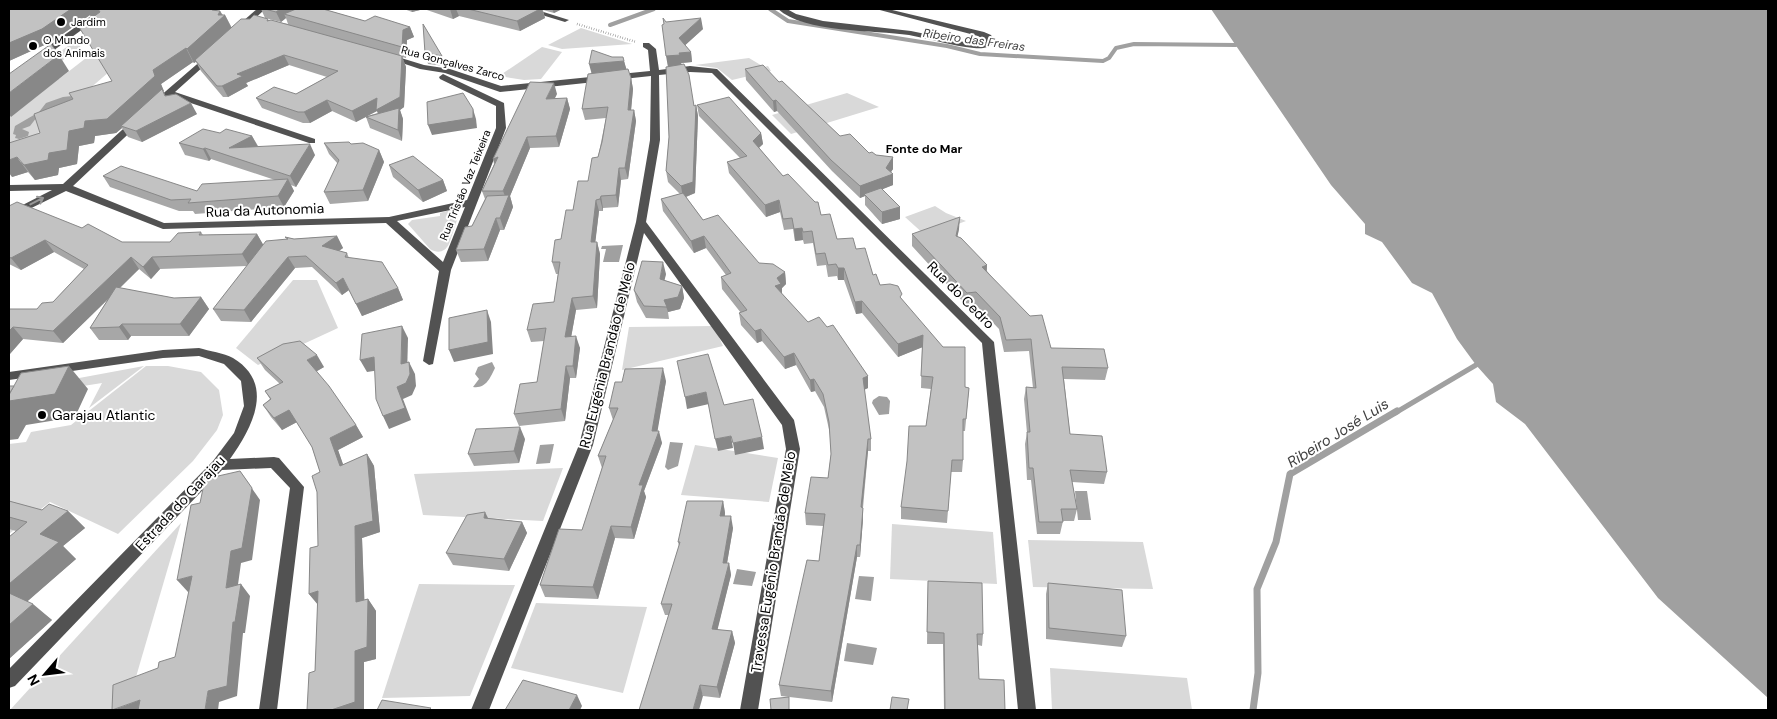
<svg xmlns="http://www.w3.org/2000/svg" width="1777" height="719" font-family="'DM Sans',sans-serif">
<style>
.green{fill:#d9d9d9}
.water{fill:#a0a0a0}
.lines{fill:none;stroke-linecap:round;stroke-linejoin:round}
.stream-far2{stroke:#a0a0a0;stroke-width:4}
.stream-far1{stroke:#a0a0a0;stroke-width:5}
.stream{stroke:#a0a0a0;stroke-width:7}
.path{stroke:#747474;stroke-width:2.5;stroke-dasharray:0.5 2;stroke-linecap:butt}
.minor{fill:#525252;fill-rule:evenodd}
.wall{fill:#a7a7a7;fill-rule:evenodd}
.shaded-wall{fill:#888}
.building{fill:#c2c2c2;stroke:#888}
.oneway{stroke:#979797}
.poi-dot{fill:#000;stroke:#fff;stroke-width:2}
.labels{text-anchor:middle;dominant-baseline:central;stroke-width:4;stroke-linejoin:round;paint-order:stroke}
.far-poi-label{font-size:11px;fill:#000;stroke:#fff;text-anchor:start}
.far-street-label{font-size:11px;fill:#000;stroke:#fff}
.far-water-label{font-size:12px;font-style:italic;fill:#414141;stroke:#fff}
.far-neighbourhood-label{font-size:12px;font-weight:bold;fill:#000;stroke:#fff}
.street-label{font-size:14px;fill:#000;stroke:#fff}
.poi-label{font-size:14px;fill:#000;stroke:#fff;text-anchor:start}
.water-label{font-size:15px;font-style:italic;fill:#414141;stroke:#fff}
</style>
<rect width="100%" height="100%" fill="#fff"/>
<g class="green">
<path d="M120 9 145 42 87 41 39 79H59L95 51 131 53 9 158V88Z"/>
<path d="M581 28 632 44 562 49 548 45Z"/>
<path d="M542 47 562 52 541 79 524 80 499 76Z"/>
<path d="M749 58 764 67 768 66 771 71 732 80 717 68 695 65Z"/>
<path d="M847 93 879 107 791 134 772 115Z"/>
<path d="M935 206 946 213 966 221 926 236 905 217Z"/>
<path d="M450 210H456L459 214 449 244C445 252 438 254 430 249L408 224 412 220 440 216V213Z"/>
<path d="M293 280H317L338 328 258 365 236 348Z"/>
<path d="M714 326 723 346 622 370 629 327Z"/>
<path d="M144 366 89 408 102 383 33 394 9 391Z"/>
<path d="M146 366H168L201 372 219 390 223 415 217 430 193 461 118 534 50 502 9 534V444L26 442 31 432 71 425Z"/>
<path d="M695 445 778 458 769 502 681 495Z"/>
<path d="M563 468 543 521 423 515 414 474Z"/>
<path d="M181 523 131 694 121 710H10Z"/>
<path d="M892 524 993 532 997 584 890 579Z"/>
<path d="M1028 540 1143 542 1153 589 1033 587Z"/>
<path d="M419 584 515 585 470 696 382 698Z"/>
<path d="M536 603 647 607 623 693 511 668Z"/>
<path d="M1050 668 1187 678 1192 710H1052Z"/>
</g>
<g class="water">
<path d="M1211 9H1768V698L1658 598 1525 424 1496 402 1493 384 1476 365 1457 339 1432 293 1412 283 1382 242 1365 234V224L1331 185Z"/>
<path d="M72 96 73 99 37 117 30 126 22 129 29 132 28 136 19 139 15 138 16 135 13 134 15 126 39 112 46 103 63 97Z"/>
<path d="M623 245 619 262H603L606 249H601L602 246Z"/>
<path d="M492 362 495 368C490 378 486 389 473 387L479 379 475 374 478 367Z"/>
<path d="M879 396 887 397 890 401 889 414 879 415 872 403 873 400Z"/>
<path d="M670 442 683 443 678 466 668 470 665 467Z"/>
<path d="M554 444 550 463 536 464 540 445Z"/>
<path d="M1075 491H1087L1091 520H1078Z"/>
<path d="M737 569 756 572 752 586 733 584Z"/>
<path d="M859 576 874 577 871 601 855 599Z"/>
<path d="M847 643 877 648 873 665 844 661Z"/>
</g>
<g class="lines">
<g class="stream-far2">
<path d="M770 9 788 21 947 46 980 54 1103 61 1109 58 1116 48 1134 44 1236 45"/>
<path d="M610 25 654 9"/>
</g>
<path class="stream-far1" d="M1395 413 1476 365"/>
<path class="stream" d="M1253 710 1258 673 1257 589 1276 542 1290 474 1397 411"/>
<path class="path" d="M577 24 636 42"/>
<g class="minor">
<path d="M101 9H110L42 59H36V55Z"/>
<path d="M257 9H265L240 33H234V29Z"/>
<path d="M522 9H534L569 20 565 22Z"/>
<path d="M778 9H787L796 14 823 21 911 31 974 44H982L986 41 978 36 876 9H888L984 32 991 35 995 42C989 48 982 49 974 48 952 46 931 39 909 35 875 30 804 33 778 9Z"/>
<path d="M643 43H649L656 49 659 70 690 66 717 69 994 342 1036 710H1018L982 343 712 73 690 72 659 75 660 140 646 222 794 420 800 449 758 710H740L786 449 782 425 644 233 593 445 489 710H471L579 445 636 222 650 140 651 76 500 92 445 73 420 69 384 57 388 54 424 65 450 69 501 86 650 71 648 50 643 47Z"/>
<path d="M211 52 215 55 214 57 175 92 315 139V143H309L170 96 157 108H151V104Z"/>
<path d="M443 74 504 103 506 128 451 270 433 364 429 365 423 361 439 271 386 223 163 229 66 191 9 219V212L52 190 9 191V185L63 184 134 119 137 118 142 121 140 123 73 186 164 223 389 217 467 200 496 128V106L440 79 439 77ZM465 207 443 262 397 221Z"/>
<path d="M199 348C209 351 224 353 233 358 276 384 252 428 230 459L274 457 279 458 304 487 277 710H259L290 488 271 468 222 470 15 686 9 688V669L213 461 234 433 244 406 241 381 224 364 199 356 163 358 9 380V372L163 350Z"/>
</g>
</g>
<g class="wall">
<path d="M9 9H216V11H220L223 15H225L232 28 269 20 288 24 286 18 281 22 265 18 261 9H323L365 21 410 27 414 37 407 40 406 58 402 57 406 67 404 107 400 110 403 119 402 141 370 128 366 117 356 122 332 111 310 123H303L262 108 256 98 296 94 327 77 289 65 246 83 248 86 228 97H223L201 71 196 62 194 63 193 62 161 84 165 96 197 114 142 142 128 137 122 128 116 133 95 136 94 143 79 146 77 164 59 168 58 175 35 180 28 172 12 177 40 133 73 99 112 81 92 18 90 15 51 42 9 61ZM377 111 378 113 367 116Z"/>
<path d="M404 9H424L412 12Z"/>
<path d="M424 9H562L554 13 543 10 545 18 520 31 459 16 453 19Z"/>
<path d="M666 22 703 29 685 45 691 52 692 62 681 63 694 106 696 105 698 116 695 193 686 197 703 220 759 263 785 272 786 284 782 288V294L868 388 864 390 871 439V451H868L863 508V519L860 557H857L832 702 781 696 779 685 819 561 823 526 806 525 805 513 828 478 831 454 830 434 824 407 815 391 811 392 796 365 785 369 762 341 757 343 741 325 739 313H741L722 289 721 277 726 275 706 248 694 253 663 211 661 199 680 194 668 182 666 171 669 137 668 66 664 24Z"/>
<path d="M425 53 442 56 445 66 428 64Z"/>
<path d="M612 57 624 61 626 69 631 78 633 89 631 110H634L636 121 628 179 621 180 618 207 603 208V211H599L595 242H597L600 254 597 308 576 310 571 337 580 348 576 378H570L565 421 519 426 514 414 537 382 544 341 531 342 527 330 554 302 558 274H556L552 262 573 210 588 181 598 157 606 118 585 120 582 109 591 73Z"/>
<path d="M745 69 779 82 840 136 869 153 876 155 893 157V169L891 172 893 185 882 189 900 207V219L882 224 865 205V196L860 198 832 171 777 111 774 112 746 80Z"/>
<path d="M557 94 554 99 567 98 570 109 559 147 530 148 510 196 513 207 504 230H500L488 261 461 262 456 250 472 226 485 199 482 191 494 164 493 159Z"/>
<path d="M697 105 761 133 763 144 759 148 783 176 821 215 837 239 856 249 873 275 880 285 901 299 965 387 969 388 965 431H963V460L962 472H951L947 523 901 519V507L926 426 931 389 921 388 922 347 898 357 862 313 856 314 844 280H838L837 276 828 277 826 265 817 266 813 243 804 244 803 240 795 241 793 229 784 230 780 212 766 217 729 173 727 162 740 158 699 116Z"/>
<path d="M220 133 252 136 258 146 315 155 296 187 291 185 294 191 284 207 195 214 193 211H179L110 187 103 176 197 191 275 180 211 159 209 161 185 155 179 143Z"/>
<path d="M324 143 351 144 379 150 384 162 368 201 330 204 324 192 338 164 329 154Z"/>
<path d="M389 165 443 180 447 191 423 202 393 177Z"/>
<path d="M9 206 82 228 122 242H170L201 232 203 235 257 234 263 245 287 239 285 237 294 239 337 236 343 248 339 251 347 253 349 258 398 288 403 300 362 316 349 290 342 295 312 267 295 268 251 322 221 321 213 309 247 266 160 269 151 279 139 269 120 288 174 298 201 297 209 309 189 336H131L128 340H99L90 328 108 299 63 343 23 339 9 355V309H37L53 302 84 269 54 252 21 270 9 264Z"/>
<path d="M959 229 957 237 987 265V271L1051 348 1108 368 1105 380 1064 379 1070 434 1107 472 1104 484 1072 482 1077 509 1074 521H1063L1060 534H1037L1031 480H1027L1025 444 1027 433 1024 399 1026 387 1033 388 1029 351 1004 352 999 329 975 304 966 305 912 246V234Z"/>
<path d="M666 274 664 280 682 286 684 298 680 309 668 312 669 319 646 318 637 302 634 290Z"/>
<path d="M257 358 324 367 316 371 356 425 363 437 338 450 343 465 367 454 374 466 380 532 362 538 364 600 368 599 376 611V659L364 662V710L315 671 318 604 309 594 318 546 320 472 312 447 297 422 282 430 271 417 263 405 270 399 265 391 280 384 265 370Z"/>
<path d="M666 381 657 431 662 443 644 491 646 497 634 539 615 538 598 599 545 597 540 585 582 530 602 468 598 456 613 420 609 408Z"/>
<path d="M525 439 519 463 474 466 468 454Z"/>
<path d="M9 501 42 510 68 511 85 528 63 546 76 559 27 601 52 620 10 658 9 657V537L16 531 9 529Z"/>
<path d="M723 501 725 513V516L733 528 727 563H729L731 575 717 630 732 631 735 643 720 698 703 696 669 615H665L661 604 679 546 678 542Z"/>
<path d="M488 518 522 522 527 533 509 571 453 565 446 553Z"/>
<path d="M928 581 983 634 982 646 978 645 979 679 1005 710H944L943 644H927Z"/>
<path d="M1048 583 1126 636 1122 647 1046 639V594Z"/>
</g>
<g class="shaded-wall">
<path d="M71 9H98L104 18 94 22 90 15 51 42 9 61V43Z"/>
<path d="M212 9H216L218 22V15L220 11 223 17 225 15 232 29 194 63 187 49 212 10Z"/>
<path d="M280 9H297L284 14 286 18 281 22 276 12Z"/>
<path d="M411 9H424L412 12Z"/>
<path d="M450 9H456L459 16 453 19Z"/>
<path d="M540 9H542L545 18 520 31 517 21Z"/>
<path d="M552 9H562L554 13Z"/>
<path d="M701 18 703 29 681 49 679 38Z"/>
<path d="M410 27 414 37 407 40 406 58 402 47 403 30Z"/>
<path d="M186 48 193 62 161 84 164 91H163L168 100 121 126 122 128 116 133 95 136 94 143 79 146 77 164 59 168 58 175 35 180 24 165 49 153 69 131 85 121 153 70Z"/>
<path d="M691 52 692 62 681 63 682 65 668 67 666 56 679 53Z"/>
<path d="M59 55 69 71 11 117 9 114V93Z"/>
<path d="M284 55 289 65 246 83 248 86 228 97 222 86 237 74Z"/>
<path d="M402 56 406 67 404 107 400 110 403 119 402 141 398 130 381 121 377 111 356 122 352 111 377 98Z"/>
<path d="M624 61 627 71 592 75 589 64Z"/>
<path d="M631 78 633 89 630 121 628 110Z"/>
<path d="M554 83 557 94 549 110 546 99Z"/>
<path d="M567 98 570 109 559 147 556 136Z"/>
<path d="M327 100 332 111 310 123 304 112Z"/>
<path d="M776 100 777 111 774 112 773 101Z"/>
<path d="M191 103 197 114 142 142 136 131Z"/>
<path d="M696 105 698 116 695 193 683 198 681 186Z"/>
<path d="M473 109 476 119 477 128 432 135 428 125Z"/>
<path d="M634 110 636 121 628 179 625 168Z"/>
<path d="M761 133 763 144 754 152 753 141Z"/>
<path d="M252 136 258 147 229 148Z"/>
<path d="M527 137 530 148 510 196 513 207 504 230 500 218 507 201 503 191Z"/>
<path d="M310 144 315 155 296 187 290 176Z"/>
<path d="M205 148 211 159 209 161 203 149Z"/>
<path d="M379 150 384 162 368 201 363 190Z"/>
<path d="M17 157 28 172 12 177 9 173V160Z"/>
<path d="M498 157 497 170 493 159Z"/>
<path d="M893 157V169L889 175 893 174V185L866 196 864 194 865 196 860 198V186L886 168Z"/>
<path d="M619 168 621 180 618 207 616 195Z"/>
<path d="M288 179 294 191 284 207 278 196Z"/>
<path d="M443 180 447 191 423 202 418 190Z"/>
<path d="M601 196 603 208V211L600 199Z"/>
<path d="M596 200 599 211 594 254 591 242Z"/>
<path d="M779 200 780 212 766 217 765 205Z"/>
<path d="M900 207V219L882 224V212Z"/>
<path d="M960 217 959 229 955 248 956 236Z"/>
<path d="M496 218 500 230 488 261 484 249Z"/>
<path d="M802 228 803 240 795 241 794 229Z"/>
<path d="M257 234 264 246 249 266 242 254Z"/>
<path d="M337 236 343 248 328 258 322 246Z"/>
<path d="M704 236 706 248 694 253 691 241Z"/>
<path d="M45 240 54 252 21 270 11 258Z"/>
<path d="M597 242 600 254 597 308 593 296Z"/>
<path d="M131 257 139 269 63 343 53 331Z"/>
<path d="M152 257 160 269 151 279 143 267Z"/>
<path d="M288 257 295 268 251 322 244 310Z"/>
<path d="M663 262 666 274 662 291 660 279Z"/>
<path d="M987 265 986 277 982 267Z"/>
<rect x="838" y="268" width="6" height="12"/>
<path d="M785 272 786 284 782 288V296L775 286 777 278Z"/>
<path d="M343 278 349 290 342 295 336 283Z"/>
<path d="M682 286 684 298 680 309 668 312 664 300Z"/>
<path d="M398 288 403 300 362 316 356 304Z"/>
<path d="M201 297 209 309 189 336 180 324Z"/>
<path d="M572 298 576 310 569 349 565 337Z"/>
<path d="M862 301V313L856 314 855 302Z"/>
<path d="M487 310 491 322 493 354 454 362 449 350Z"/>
<path d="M122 324 131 336 128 340 119 327Z"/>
<path d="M402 326 408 338 407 376 401 364Z"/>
<path d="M13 327 23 339 9 355V331Z"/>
<path d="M761 329 762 341 757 343 755 331Z"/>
<path d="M923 335V347L898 357V344Z"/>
<path d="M576 336 580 348 576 378 573 366Z"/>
<path d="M794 353 796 365 785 369 784 357Z"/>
<path d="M317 355 324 367 314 373 307 360Z"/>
<path d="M374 357 380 370 367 372 360 360Z"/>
<path d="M409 362 415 374 416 386 412 395 403 399 411 420 389 429 383 416Z"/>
<path d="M69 366 88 389 75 417 26 425 18 439 9 440V394Z"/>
<path d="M566 366 570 378 565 421 561 409Z"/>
<path d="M663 368 666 381 656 440 659 431 662 443 644 491 646 497 634 539 631 527 639 485 652 431Z"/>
<path d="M868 376V388L863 390V378Z"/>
<path d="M814 379 815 391 811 392 810 380Z"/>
<path d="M706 392 709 404 687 409 685 397Z"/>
<path d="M289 410 297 422 282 430 274 418Z"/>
<path d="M356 425 363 437 338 450 348 478 340 466 330 438Z"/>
<path d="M520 427 525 439 519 463 514 451Z"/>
<path d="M731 436 733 448 718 451 715 439Z"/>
<path d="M762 437 764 449 735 455 733 443Z"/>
<path d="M868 439V451L861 519V507Z"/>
<path d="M367 454 374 466 380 532 362 538 365 614 356 602 355 526Z"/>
<path d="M240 471 260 500 252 560 241 563 236 599 226 588Z"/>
<path d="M723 501 725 513 723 528 720 516Z"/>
<path d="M863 508V519L860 557V545Z"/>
<path d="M68 511 85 528 63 546 76 559 21 607 9 596V584L40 534Z"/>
<path d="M485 512 491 524 484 518Z"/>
<path d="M731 516 733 528 725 575 723 563Z"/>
<path d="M522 522 527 533 509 571 504 559Z"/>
<path d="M611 526 615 538 598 599 593 587Z"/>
<path d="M857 545V557L832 702 831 691Z"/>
<path d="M729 563 731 575 715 640 712 629Z"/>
<path d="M192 576 203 588 188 592 177 580Z"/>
<path d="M241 584 250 596 245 633H243L237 696 219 702 218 710H205L208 691Z"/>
<path d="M318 591V605L309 594Z"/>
<path d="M368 599 376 611V659L364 662V710H331L355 651Z"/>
<path d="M33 604 52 620 10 658 9 657V625Z"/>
<path d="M732 631 735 643 720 698 717 687Z"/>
<path d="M700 685 703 696 699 710H693Z"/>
<path d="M577 695 582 706 580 710H569Z"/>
<path d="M140 700 152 710H113Z"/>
</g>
<g class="building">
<path d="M9 9H71L42 29 9 43Z"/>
<path d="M98 9H212V10L220 11 218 15H225L187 49 186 48 153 70 155 76 107 119 85 121 84 128 69 131 67 150 49 153 48 160 24 165 17 157 9 160V143L40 133 34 114 73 99 69 93 112 81 79 27 100 12Z"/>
<path d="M265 9H280L276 12Z"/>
<path d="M296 9H323L365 21 375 16 410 27 403 30 402 47 284 14Z"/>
<path d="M468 9H540L517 21Z"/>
<path d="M254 15 268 19 267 21 271 20 402 56 400 97 376 110 377 98 352 111 327 100 304 112H298L256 98 274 87 296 94 338 71 284 55 237 74 243 76 222 86H217L195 60 241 19H250Z"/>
<path d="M663 18 666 22 701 18 679 38 691 52 679 53 680 55 666 56 662 25 664 24Z"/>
<path d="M423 24 442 56 425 53Z"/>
<path d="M51 44 59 55 9 93V74Z"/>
<path d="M592 50 612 57H623L624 61 589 64Z"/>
<path d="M684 64 689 75 694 106 696 105 693 182 681 186 666 171 669 137 666 67Z"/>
<path d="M763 65 779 82 782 81 840 136 850 134 869 153 872 152 876 155 893 157 886 168 893 174 860 186 831 160 776 100 773 101 745 69Z"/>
<path d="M628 69 631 78 628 110H634L625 168H619L616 195 601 196 600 199 596 200 591 242H597L593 296 572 298 565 337 576 336 573 366H566L561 409 514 414 520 384 537 382 546 328 527 330 533 304 554 302 560 262H552L555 240 561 239 566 210H573L578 181H588L592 158 598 157 602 142 608 107 582 109 588 74Z"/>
<path d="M530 82 554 83 546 99 567 98 556 136 527 137 503 191H482L498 157 493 159Z"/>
<path d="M162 89 165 96 176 94 191 103 136 131 121 126Z"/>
<path d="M463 93 473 109V118L428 125 427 102Z"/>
<path d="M729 97 761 133 753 141 783 176 788 174 815 202H818L821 215 830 214 837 239 853 238 856 249 865 248 873 275 876 274 880 285 890 284 898 286 902 294 900 297 943 347H965V387L969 388 966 419H963V460H952L948 511 901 507 907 461 909 426H926L933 377 921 376 923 335 898 344 862 301 855 302 844 268H838L836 264 828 265 825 253 816 254 812 231 803 232 802 228 794 229 792 218 783 219 779 200 765 205 727 162 747 156 697 105Z"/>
<path d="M399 108 398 130 366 117Z"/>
<path d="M203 129 220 133 226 129 252 136 229 148 310 144 290 176 205 148 203 149 179 143Z"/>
<path d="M349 142 351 144 363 143 379 150 363 190 324 192 339 160 324 143Z"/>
<path d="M413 156 443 180 418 190 389 165Z"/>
<path d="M121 166 197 191 202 184 288 179 278 196 188 203 191 199 171 200 103 176Z"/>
<path d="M881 188 900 207 882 212 864 194Z"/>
<path d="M683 193 703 220 718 215 759 263 773 264 785 272 777 278 781 284 775 286 808 322 819 317 827 327 833 325 868 376 863 378 871 439H868L861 507 863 508 860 545H857L831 691 779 685 807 560 819 561 825 514 805 513 811 477 828 478 831 454 829 422 823 394 814 379 810 380 794 353 784 357 761 329 755 331 739 313 747 310 721 277 731 273 704 236 691 241 661 199Z"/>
<path d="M509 195 500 218H496L484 249 456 250 465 227 472 226 487 196Z"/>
<path d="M17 202 82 228 88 224 122 242H170L178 233 201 232 199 235 257 234 242 254 152 257 143 267 131 257 53 331 13 327 9 331V309H37L42 303 53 302 88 265 45 240 11 258 9 257V206Z"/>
<path d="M960 217 956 236 961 238 987 265 982 267 1030 316 1042 315 1051 348 1104 349 1108 368 1062 367 1070 434 1102 436 1107 472 1070 470 1077 509H1061L1063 522H1039L1033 468H1029L1027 432H1030L1026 387 1036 388 1031 339 1006 340 1000 317 976 292 967 293 912 234Z"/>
<path d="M337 236 322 246 347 253 345 257 382 262 398 288 356 304 343 278 336 283 306 256 288 257 244 310 213 309 266 241 288 239 285 237 294 239Z"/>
<path d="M642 261 663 262 660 279 682 286 678 297 664 300 667 307 644 306 634 290Z"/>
<path d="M116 287 174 298 201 297 180 324H122L119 327 90 328Z"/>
<path d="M487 310 488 342 449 350V318Z"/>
<path d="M402 326 401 364 409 362 410 374 406 383 397 387 405 408 383 416 376 399 374 357 360 360 362 334Z"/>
<path d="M300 341 317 355 307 360 329 386 356 425 330 438 340 466 367 454 373 521 355 526 356 602 368 599 367 647 355 651V702L331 710H307L309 673 315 671 318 591 309 594 310 548 318 546 317 492 312 476 320 472 312 447 289 410 274 418 263 405 271 399 265 391 283 382 257 358 283 344Z"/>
<path d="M708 354 724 405 753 399 762 437 733 443 731 436 715 439 706 392 685 397 677 361Z"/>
<path d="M69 366 55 394 9 401V395L21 373Z"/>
<path d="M663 368 652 431H659L639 485H643L631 527 611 526 593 587 540 585 559 529 582 530 606 456H598L618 408H609L615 382H622L625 369Z"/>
<path d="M9 386H14L9 394Z"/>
<path d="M520 427 514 451 468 454 476 429Z"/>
<path d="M240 471 252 488 242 548 231 551 226 588 241 584 235 622H233L227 686 208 691 205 710H138L140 700 112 710 113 685 158 668 159 662 175 657 192 576 177 580 191 505 200 503 205 479Z"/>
<path d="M9 501 42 510 49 504 68 511 40 534 59 542 9 584V559L10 558 9 557V537L27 522 9 517Z"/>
<path d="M687 501H723L720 516H731L723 563H729L712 629 732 631 717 687 700 685 693 710H639L672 604H661L680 542H678Z"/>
<path d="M485 512 484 518 522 522 504 559 446 553 467 515Z"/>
<path d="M928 581 982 583 983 634H977L979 679 1004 680 1005 710H945L944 633 927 632Z"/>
<path d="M1048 583 1122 590 1126 636 1049 628Z"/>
<path d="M9 593 33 604 9 625Z"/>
<path d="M523 680 577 695 569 710H505Z"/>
<path d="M789 697V710H771L770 699Z"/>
<path d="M892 697 909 699 907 710H890Z"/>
<path d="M382 700 431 708 429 710H377Z"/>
</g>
<defs><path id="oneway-shaft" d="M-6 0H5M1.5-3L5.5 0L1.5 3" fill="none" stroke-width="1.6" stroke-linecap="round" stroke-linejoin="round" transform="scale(1.25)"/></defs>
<use class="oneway" href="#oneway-shaft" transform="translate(37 201) rotate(-27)"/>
<g class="poi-dot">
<circle cx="61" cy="22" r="5"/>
<circle cx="33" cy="46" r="5"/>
<circle cx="42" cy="415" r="5"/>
</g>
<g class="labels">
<g class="far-poi-label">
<text x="71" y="22">Jardim</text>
<text x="43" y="40">O Mundo<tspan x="43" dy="13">dos Animais</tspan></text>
</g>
<g class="far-street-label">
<text transform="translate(453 63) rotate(15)">Rua Gonçalves Zarco</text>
<text transform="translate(465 185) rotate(-68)">Rua Tristão Vaz Teixeira</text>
</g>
<g class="far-water-label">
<text transform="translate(974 40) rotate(8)">Ribeiro das Freiras</text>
</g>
<g class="far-neighbourhood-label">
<text x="924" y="149">Fonte do Mar</text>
</g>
<g class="street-label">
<text transform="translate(265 210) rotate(-2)">Rua da Autonomia</text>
<text transform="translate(961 295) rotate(45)">Rua do Cedro</text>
<text transform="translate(607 355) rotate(-76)">Rua Eugénia Brandão de Melo</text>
<text transform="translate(180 503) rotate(-47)">Estrada do Garajau</text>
<text transform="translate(773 562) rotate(-81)">Travessa Eugénio Brandão de Melo</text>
</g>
<g class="poi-label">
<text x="52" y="415">Garajau Atlantic</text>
</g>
<g class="water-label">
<text transform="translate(1338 433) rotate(-32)">Ribeiro José Luis</text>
</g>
</g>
<rect width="1777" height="719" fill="none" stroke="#000000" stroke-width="20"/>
<g transform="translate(45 674) rotate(242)" stroke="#ffffff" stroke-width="4" paint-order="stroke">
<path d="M0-4L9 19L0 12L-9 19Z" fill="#000000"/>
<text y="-8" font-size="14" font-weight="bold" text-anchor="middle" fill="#000000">N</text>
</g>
</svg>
